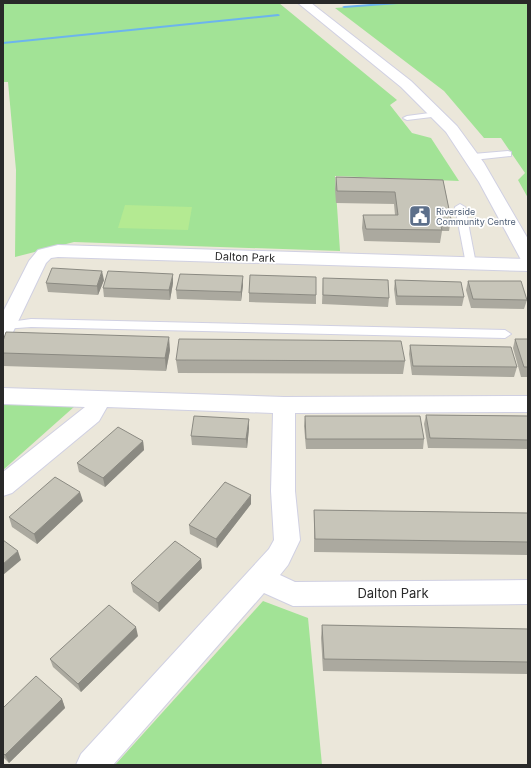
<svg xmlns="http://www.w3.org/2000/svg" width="531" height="768" font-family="Inter,sans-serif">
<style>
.green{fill:#a2e396}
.pitch{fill:#b4ea92}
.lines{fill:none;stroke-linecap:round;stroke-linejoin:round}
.stream{fill:#6cb4ee;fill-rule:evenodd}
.service-casing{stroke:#d0d0e2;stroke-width:2}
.minor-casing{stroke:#d0d0e2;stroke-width:2}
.tertiary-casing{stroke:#d0d0e2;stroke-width:2}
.service{fill:#fff;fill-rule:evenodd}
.minor{fill:#fff;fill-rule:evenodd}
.tertiary{fill:#fff;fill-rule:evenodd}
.wall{fill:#aba99f}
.shaded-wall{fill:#8b8a82}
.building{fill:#c7c5b9;stroke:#8b8a82}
.labels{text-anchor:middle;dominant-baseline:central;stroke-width:3.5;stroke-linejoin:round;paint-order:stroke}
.far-service-label{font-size:9px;fill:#4e5e75;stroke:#fff;text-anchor:start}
.street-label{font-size:11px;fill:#292929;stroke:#fff}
.near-street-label{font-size:13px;fill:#292929;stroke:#fff}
</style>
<rect width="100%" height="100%" fill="#ebe7da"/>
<g class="green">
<path d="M3 3H279L397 100 390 105 412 133 431 138 459 181 335 176 340 251 74 242 15 257 16 170 8 82H3Z"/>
<path d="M398 3H528V198L518 180 525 173 501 138H484L444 91 335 8Z"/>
<path d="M3 395 84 398 3 470Z"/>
<path d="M263 601 308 618 322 765H115Z"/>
</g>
<path class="pitch" d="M125 205 192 207 188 230 118 228Z"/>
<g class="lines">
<g class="stream">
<path d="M383 3H400L398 4 344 8 342 7 344 6Z"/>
<path d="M278 14 280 15 279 16 3 44V42Z"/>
</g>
<g class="service-casing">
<g id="service">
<path d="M437 112 441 114 440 116 407 120 403 118 407 116Z"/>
<path d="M508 151 511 152V156L473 160 469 157 473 154Z"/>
<path d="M460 204 465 207 476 264 471 267 466 264 455 207Z"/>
<path d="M31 319 505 330 511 334 505 338 31 327 3 329V323Z"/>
</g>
</g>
<g class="minor-casing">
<g id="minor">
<path d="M58 245 528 259V271L58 257 51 258 46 263 13 332 10 337 3 339V312L29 261 38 250Z"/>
<path d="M3 388 284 397 528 396V412L295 413V491L300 540 288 565 280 575 295 582 528 580V604L293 606 264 593 113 765H76L81 754 269 549 274 540 271 491 273 413 107 407 99 421 12 493 3 496V472L85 407 3 404Z"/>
</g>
</g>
<g class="tertiary-casing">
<path id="tertiary" d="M298 3H311L411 81 457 126 484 163 528 239V262L521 260 519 256 479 182 446 132 401 87Z"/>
</g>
<use href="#service" class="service"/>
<use href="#minor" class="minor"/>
<use href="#tertiary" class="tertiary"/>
</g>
<g class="wall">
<path d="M336 177 443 180 451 219 449 231H442L440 243 364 241 362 228 363 215H395L394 204 336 203 335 189Z"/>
<path d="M323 278 389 298 388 307 322 304Z"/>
<path d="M104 280 98 295 48 292 46 283Z"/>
<path d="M395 280 464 297 462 306 396 305 394 289Z"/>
<path d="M468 281 527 300 524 309 471 308 466 290Z"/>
<path d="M173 283 170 300 104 297 103 288Z"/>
<path d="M243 285 241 301 177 299 176 290Z"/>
<path d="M249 293 316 295V304L249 302Z"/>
<path d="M515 339H528V377H521L513 348Z"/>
<path d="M3 341 170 350 166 371 3 366Z"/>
<path d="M410 345 517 367 514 377 412 375 409 354Z"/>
<path d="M176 360 405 361 403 374 178 373Z"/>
<path d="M426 415 528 416V449L428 448 424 424Z"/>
<path d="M305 416 424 439 423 449H306L304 426Z"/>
<path d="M249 419V428L247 448 192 445 191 436Z"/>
<path d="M143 441 144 450 105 487 79 472 77 463Z"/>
<path d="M83 501 37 544 12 527 9 517Z"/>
<path d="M251 504 217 548 190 534 189 525Z"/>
<path d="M314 510 528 513V555L314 552Z"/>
<path d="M202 568 159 612 133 592 131 583Z"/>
<path d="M322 625 528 629V674L323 671 321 638Z"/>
<path d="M138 636 81 692 53 667 50 659Z"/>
<path d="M62 699 65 708 9 763 3 757V708Z"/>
</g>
<g class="shaded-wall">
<path d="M102 271 104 280 98 295 97 286Z"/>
<path d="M173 274V283L170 300 169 290Z"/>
<path d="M243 276V285L241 301V292Z"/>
<path d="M169 337 170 350 166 371 165 358Z"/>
<path d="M249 419V428L247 448 246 439Z"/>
<path d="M143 441 144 450 105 487 103 478Z"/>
<path d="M80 492 83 501 37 544 34 534Z"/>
<path d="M251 495V504L217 548 216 539Z"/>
<path d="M18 551 21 560 3 575V564Z"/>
<path d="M201 559 202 568 159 612 158 603Z"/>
<path d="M136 627 138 636 81 692 78 684Z"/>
<path d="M62 699 65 708 9 763 5 755Z"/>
</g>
<g class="building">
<path d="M336 177 443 180 451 219H439L442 230 366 229 363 215H398L395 192 337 191Z"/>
<path d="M52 268 102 271 97 286 46 283Z"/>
<path d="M108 271 173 274 169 290 103 288Z"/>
<path d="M180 274 243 276 241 292 176 290Z"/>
<path d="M250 275 316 277V295L249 293Z"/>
<path d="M323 278 388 280 389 298 323 295Z"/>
<path d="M395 280 461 282 464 297 397 296Z"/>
<path d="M468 281H521L527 300 473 299Z"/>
<path d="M6 332 169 337 165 358 3 353V341Z"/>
<path d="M179 339 401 341 405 361 176 360Z"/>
<path d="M515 339H528V367H524Z"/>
<path d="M410 345 511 347 517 367 413 366Z"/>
<path d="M426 415 528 416V440L430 438Z"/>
<path d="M194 416 249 419 246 439 191 436Z"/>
<path d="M305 416H420L424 439H306Z"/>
<path d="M118 427 143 441 103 478 77 463Z"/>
<path d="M55 477 80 492 34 534 9 517Z"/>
<path d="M225 482 251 495 216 539 189 525Z"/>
<path d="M314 510 528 513V542L315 539Z"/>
<path d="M3 540 18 551 3 564Z"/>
<path d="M175 541 201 559 158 603 131 583Z"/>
<path d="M109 605 136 627 78 684 50 659Z"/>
<path d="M322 625 528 629V662L324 659Z"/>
<path d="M36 676 62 699 5 755 3 753V708Z"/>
</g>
<defs>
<g id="civic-square" transform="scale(1.15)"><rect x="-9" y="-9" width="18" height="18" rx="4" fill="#5c6f8a" stroke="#fff"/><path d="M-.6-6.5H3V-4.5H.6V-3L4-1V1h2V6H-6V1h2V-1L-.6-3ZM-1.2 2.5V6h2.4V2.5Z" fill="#fff"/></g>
</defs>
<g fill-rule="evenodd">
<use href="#civic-square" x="420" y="216"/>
</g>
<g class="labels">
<g class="far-service-label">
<text x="436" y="211">Riverside<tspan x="436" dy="10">Community Centre</tspan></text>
</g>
<g class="street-label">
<text transform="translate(245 257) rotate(2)">Dalton Park</text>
</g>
<g class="near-street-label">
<text x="393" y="593">Dalton Park</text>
</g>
</g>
<rect width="531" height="768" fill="none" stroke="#292929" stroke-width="8"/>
</svg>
